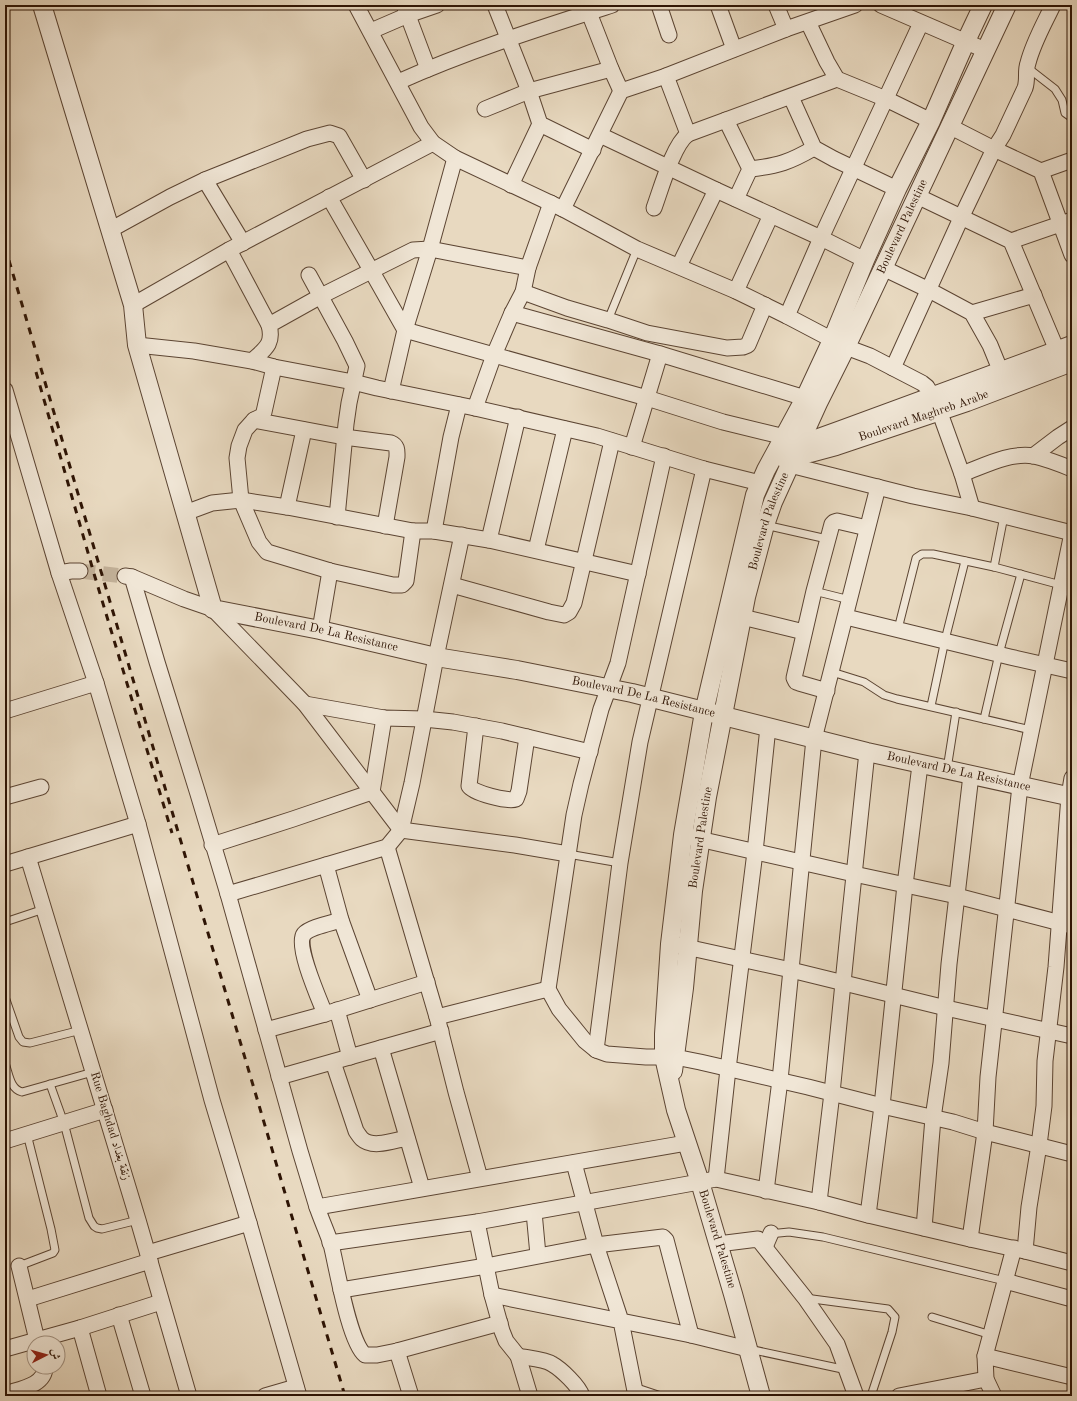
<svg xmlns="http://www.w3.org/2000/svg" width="1077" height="1401" font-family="'Old Standard TT',Amiri,serif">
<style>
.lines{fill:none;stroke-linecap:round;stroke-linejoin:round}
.minor-tunnel{stroke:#c3b29a;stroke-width:15;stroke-dasharray:15 8;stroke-linecap:butt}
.service-casing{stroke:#5c4533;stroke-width:9}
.minor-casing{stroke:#5c4533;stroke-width:17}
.tertiary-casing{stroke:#5c4533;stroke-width:20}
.service{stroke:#f0e6d6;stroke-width:7}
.minor{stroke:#f0e6d6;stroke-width:15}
.tertiary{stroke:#f0e6d6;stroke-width:18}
.rail{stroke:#2e1404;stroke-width:3;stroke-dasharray:7 7;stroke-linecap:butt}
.labels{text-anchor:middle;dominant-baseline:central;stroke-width:3;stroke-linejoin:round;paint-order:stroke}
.street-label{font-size:12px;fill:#2e1404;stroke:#f0e6d6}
</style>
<rect width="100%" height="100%" fill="#e8d9c0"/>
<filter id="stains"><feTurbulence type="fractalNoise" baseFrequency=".005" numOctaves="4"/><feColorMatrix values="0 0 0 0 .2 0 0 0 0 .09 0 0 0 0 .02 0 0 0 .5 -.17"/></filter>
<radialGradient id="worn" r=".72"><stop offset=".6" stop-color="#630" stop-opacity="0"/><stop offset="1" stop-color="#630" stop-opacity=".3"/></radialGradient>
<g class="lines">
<path class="minor-tunnel" d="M80 571 123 576"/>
<g class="service-casing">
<g id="service">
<path d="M1028 68 1055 89 1062 100 1065 113 1072 118"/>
<path d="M608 320 637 249"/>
<path d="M765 525 827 539"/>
<path d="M994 567 1004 516"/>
<path d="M814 591 850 600"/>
<path d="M898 629 916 558 922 554H933L994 567 1061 585"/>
<path d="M832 672 864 682 884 695 897 699 1031 730"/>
<path d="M931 706 945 640 965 561"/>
<path d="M984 719 999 654 1021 574"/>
<path d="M947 769 956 712"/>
<path d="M568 854 620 863"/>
<path d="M5 922 44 909"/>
<path d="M5 997 19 1037 23 1042 30 1043 81 1030"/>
<path d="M5 1063C9 1074 10 1089 22 1092L93 1072"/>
<path d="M50 1084 64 1123 89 1218 94 1226 97 1228 102 1229 138 1220"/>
<path d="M769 1234 789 1232 823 1237 1005 1281"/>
<path d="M19 1266 53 1253 55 1250 51 1229 27 1134"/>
<path d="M805 1298 888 1309 895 1317 892 1332 871 1396"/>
<path d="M932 1317 991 1335"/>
<path d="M749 1349 847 1370"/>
<path d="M634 1387 661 1396"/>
</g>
</g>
<g class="minor-casing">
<g id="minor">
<path d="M356 5 421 127 433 143 455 158 563 209 637 249 736 291 787 316 846 347 870 356 922 383 927 387 936 402 962 474 972 508"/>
<path d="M404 5 428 69"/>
<path d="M495 5 529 91 540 124 593 150"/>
<path d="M586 5 611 69 621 91"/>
<path d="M659 5 669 35"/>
<path d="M718 5 734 49"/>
<path d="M776 5 786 29"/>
<path d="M881 5 985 50"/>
<path d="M808 22 827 62 837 79 886 99 931 121"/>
<path d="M371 31 408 15 437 5"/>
<path d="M398 82C467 51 540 28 612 5"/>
<path d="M791 97 814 148 834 159 897 189"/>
<path d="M485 109 529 91 611 69"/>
<path d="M726 120 750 169 736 199"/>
<path d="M949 126 994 149 1041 171 1072 255"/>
<path d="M688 134 837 79"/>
<path d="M600 135 716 190 821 238 865 260"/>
<path d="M750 169C778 166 790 162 814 148"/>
<path d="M1041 171 1072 160"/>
<path d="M205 180 243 243"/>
<path d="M511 185 540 124"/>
<path d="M917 196 1011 241 1061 360"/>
<path d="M329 197 371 270 405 330 647 398 723 422 785 437"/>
<path d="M654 208C661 189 673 145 688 134L666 76"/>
<path d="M563 209 621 91 666 76 786 29 855 5"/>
<path d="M110 230 170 197 205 180 307 139 330 133 339 136 364 180"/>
<path d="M1011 241 1072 220"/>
<path d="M229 250 269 325"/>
<path d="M679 266 716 190"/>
<path d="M883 268 929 290 972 313 990 345 1001 372"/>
<path d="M309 275 345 341 357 366 349 403 346 424 337 517"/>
<path d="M736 291 771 215"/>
<path d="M523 292 567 308 608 320 647 333 727 348 743 347 748 345 765 305"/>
<path d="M133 305 229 250 433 143"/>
<path d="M512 313 660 354 805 398"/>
<path d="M972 313 1034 295"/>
<path d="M787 316 821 238 921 23"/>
<path d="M137 345 194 351 252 361 274 367 353 382 377 388 475 408 597 436 704 469 760 483"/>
<path d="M252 361C265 349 274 344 269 325L321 296 413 250 430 249 528 268"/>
<path d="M274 367 264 412 262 416 254 420 245 430 239 446 237 458 241 500 259 542 267 552 330 571 393 585H402L406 581 413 531"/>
<path d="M893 368 961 218 994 149 1003 135 1025 88C1028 79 1025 71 1028 63 1033 43 1044 24 1053 5"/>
<path d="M5 390 59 573 96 683 138 824 212 1100 249 1223 299 1396"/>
<path d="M391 391 405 330 430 249 455 158"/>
<path d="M475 408 494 355 512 313 523 292 528 268 551 203"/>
<path d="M254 420 344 437 391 443C398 446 397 451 397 457L385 526"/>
<path d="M632 447 660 354"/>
<path d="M664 456 618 663 601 709 581 784 574 815 548 989 559 1009 585 1041 596 1050 607 1054 646 1057H675L700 1062 808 1087 882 1106 953 1122 985 1132 1072 1154"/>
<path d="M1033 456 1058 437 1072 428"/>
<path d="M790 465 913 496 972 508 1072 533"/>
<path d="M962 474C984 466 1009 452 1034 456 1047 459 1060 464 1072 469"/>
<path d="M287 507 304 430"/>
<path d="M185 513 212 503 241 500 287 507 413 531H434L489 540 638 574"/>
<path d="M434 531 451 437 459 405"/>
<path d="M489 540 518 417"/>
<path d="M536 550 565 429"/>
<path d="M59 573 71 571H80"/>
<path d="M125 576 132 577 184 599 213 609 305 704 401 830 515 845 568 854"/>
<path d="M132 577 157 662 198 794 228 894 300 1151 317 1207 686 1143"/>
<path d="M452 585 549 612 564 615 569 612 574 603 612 441"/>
<path d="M742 617 804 632"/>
<path d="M846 617 1010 657 1072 671"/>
<path d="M320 630 330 571"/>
<path d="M827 691 799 683 796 682 794 678 814 591 832 524 834 522 837 521 867 528"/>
<path d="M305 704 384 718 424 719 453 722 502 731 590 752"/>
<path d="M5 711 96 683"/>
<path d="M476 726 469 786C473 793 508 802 516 799L519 791 527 737"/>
<path d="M5 797 41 787"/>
<path d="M690 837 854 874 957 896 1072 926"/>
<path d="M212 845 293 819 372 792 384 718"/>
<path d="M387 847 437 1017 456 1092 480 1178"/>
<path d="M28 857 138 1220 189 1396"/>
<path d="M5 864 138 824"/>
<path d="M326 865 341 920 370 1000"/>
<path d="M228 894 387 847 401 830 412 783 436 657 462 535"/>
<path d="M677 945 791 970 946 1008 1072 1036"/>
<path d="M337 1010 350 1057"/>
<path d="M325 1014C320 1001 295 945 304 934 310 927 332 923 341 920"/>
<path d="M437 1017 548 989"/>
<path d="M266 1030 325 1014 427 982"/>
<path d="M381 1048 422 1188"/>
<path d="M596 1050 620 863 640 742 704 469"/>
<path d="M333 1062 356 1131C358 1134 360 1137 362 1139 373 1149 395 1140 407 1138"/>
<path d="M279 1077 441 1031"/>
<path d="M5 1141 105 1110"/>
<path d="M574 1163 596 1245 621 1321 691 1335 748 1349"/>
<path d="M716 1179 728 1069 755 852 768 727"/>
<path d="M766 1191 780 1080 814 739 878 487"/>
<path d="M819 1202 832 1093 849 923 867 752"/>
<path d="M317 1207C321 1219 327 1232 331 1244 337 1268 349 1342 365 1355H377L397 1351 500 1323"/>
<path d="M534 1212 538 1255"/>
<path d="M868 1215 882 1106 905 885 920 765"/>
<path d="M477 1222 492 1295 502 1331 506 1341 518 1356 530 1396"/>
<path d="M924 1228 933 1118 941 1063 949 964 971 775"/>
<path d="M970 1239 985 1132 988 1077 1020 786 1072 533"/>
<path d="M330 1243 477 1222 716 1179 819 1202 868 1215 970 1239 1025 1251 1072 1263"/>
<path d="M718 1244 758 1239 805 1298 837 1344 856 1396"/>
<path d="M765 1247 771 1233"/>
<path d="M1025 1251 1029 1207 1039 1145 1044 1106 1045 1061 1056 967 1069 796 1072 778"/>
<path d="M148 1253 249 1223"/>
<path d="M1005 1281 1072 1299"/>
<path d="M341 1290 486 1266 596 1245 663 1237 666 1240 691 1335"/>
<path d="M492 1295 621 1321 636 1396"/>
<path d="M28 1299 150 1261"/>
<path d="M119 1315 143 1396"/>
<path d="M80 1328 99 1396"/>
<path d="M38 1343 37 1340 80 1328 161 1302"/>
<path d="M5 1349 37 1340 19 1266"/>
<path d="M397 1351 411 1396"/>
<path d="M518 1356C527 1358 545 1359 552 1364 561 1369 579 1386 582 1396"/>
<path d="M985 1356 1072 1377"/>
<path d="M5 1394C19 1389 45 1386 45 1367"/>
<path d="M265 1396 296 1387"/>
<path d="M899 1396 986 1379"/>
<path d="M994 1396 986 1379 985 1356 1014 1248"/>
</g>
</g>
<g class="tertiary-casing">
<g id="tertiary">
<path id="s1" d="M42 5 133 305 137 345 213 609 320 630 436 657 517 670 632 693 867 752 1072 797"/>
<path d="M792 445 816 439 841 430 1072 345"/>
<path id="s2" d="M784 458 810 453 836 446 967 402 1072 362"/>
<path id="s3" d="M673 1071 684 988 693 891 707 797 746 597 765 525 773 502 818 403 846 347 1007 5"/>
<path d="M761 1396 733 1294 700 1182 676 1110 664 1057V1034L670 944 683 835 704 712 755 495 766 470 805 398 832 340 865 260 897 189 931 121 966 41 983 5"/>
</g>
</g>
<use href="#service" class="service"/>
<use href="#minor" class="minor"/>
<use href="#tertiary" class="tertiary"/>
<g class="rail">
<path d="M5 247 345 1396"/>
<path d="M36 372 95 577 172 833"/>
</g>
</g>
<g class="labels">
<g class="street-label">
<text stroke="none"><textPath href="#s3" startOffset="883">Boulevard Palestine</textPath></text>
<text stroke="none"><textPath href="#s2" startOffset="146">Boulevard Maghreb Arabe</textPath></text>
<text stroke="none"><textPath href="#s3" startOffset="559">Boulevard Palestine</textPath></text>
<text stroke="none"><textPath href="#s1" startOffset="744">Boulevard De La Resistance</textPath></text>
<text stroke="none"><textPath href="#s1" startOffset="1068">Boulevard De La Resistance</textPath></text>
<text stroke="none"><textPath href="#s1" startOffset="1392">Boulevard De La Resistance</textPath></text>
<text stroke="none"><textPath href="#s3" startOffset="235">Boulevard Palestine</textPath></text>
<text transform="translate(110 1126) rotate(73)">Rue Baghdad زنقة بغداد</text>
<text transform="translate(717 1239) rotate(73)">Boulevard Palestine</text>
</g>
</g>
<rect width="1077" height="1401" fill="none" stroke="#e8d9c0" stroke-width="20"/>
<rect x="6" y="6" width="1065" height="1389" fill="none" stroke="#2e1404" stroke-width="2"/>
<rect x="10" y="10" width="1057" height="1381" fill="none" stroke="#2e1404"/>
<g transform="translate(46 1355) rotate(84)"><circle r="19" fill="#f0e6d6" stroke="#a29282"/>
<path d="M0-3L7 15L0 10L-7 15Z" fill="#8f2418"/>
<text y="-6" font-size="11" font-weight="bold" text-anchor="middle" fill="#2e1404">ش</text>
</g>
<rect width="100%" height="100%" filter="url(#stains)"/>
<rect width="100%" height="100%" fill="url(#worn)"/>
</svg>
